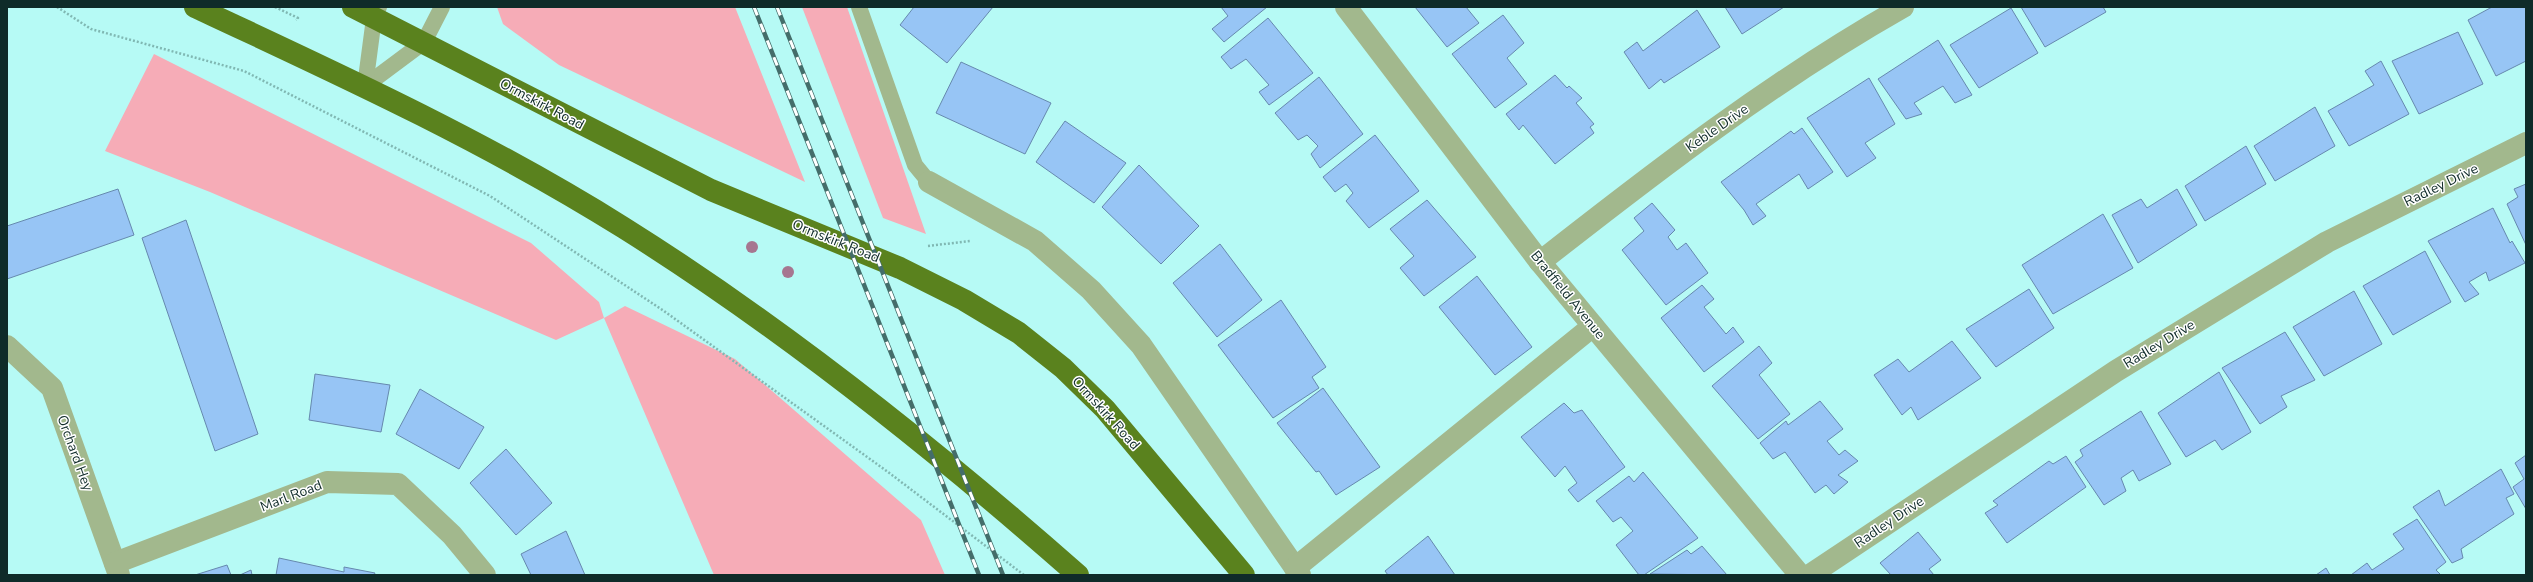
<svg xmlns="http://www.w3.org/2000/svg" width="2533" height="582" font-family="'Nunito Sans',sans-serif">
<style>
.green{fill:#f6acb7}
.building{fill:#97c5f5;stroke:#6689ae}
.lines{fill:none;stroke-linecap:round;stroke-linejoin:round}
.path{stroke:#80b8b3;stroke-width:2.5;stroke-dasharray:2 2;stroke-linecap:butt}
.service{stroke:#a2b88d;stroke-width:16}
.minor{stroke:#a2b88d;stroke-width:22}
.trunk{stroke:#5a821e;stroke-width:22}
.rail-casing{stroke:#446d6a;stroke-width:4.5}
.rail{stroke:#fff;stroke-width:3;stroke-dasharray:9;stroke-linecap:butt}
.tree{fill:#a67690}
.labels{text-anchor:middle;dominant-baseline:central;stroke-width:3;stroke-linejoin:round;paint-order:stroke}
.street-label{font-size:14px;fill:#0f2b29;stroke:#fff}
</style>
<rect width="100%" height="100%" fill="#b6faf5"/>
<g class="green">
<path d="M497 7H735L805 182 559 65 503 24Z"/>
<path d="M802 7H847L926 234 883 218Z"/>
<path d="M154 54 531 243 599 302 604 318 625 306 735 359 921 520 945 575H714L604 318 556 340 210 192 105 151Z"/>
</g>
<g class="building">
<path d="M914 7H993L947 63 900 25Z"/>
<path d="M1221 7H1267L1224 42 1212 29 1228 16Z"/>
<path d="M1415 7H1466L1479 23 1447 47Z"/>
<path d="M1725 7H1784L1742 34Z"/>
<path d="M2021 7H2103L2106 12 2045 47Z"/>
<path d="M2492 7H2526V61L2496 76 2468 20Z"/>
<path d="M2011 8 2038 53 1979 88 1950 45Z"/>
<path d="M1697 10 1720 47 1664 83 1661 79 1649 89 1624 52 1637 42 1643 51Z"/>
<path d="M1503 15 1524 43 1507 58 1527 84 1495 108 1452 54Z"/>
<path d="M1268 18 1313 73 1269 105 1259 92 1269 85 1246 59 1231 69 1221 57Z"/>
<path d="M2458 32 2483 84 2419 114 2392 61Z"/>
<path d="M1938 40 1972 95 1955 103 1943 86 1914 103 1922 114 1906 119 1878 79Z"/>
<path d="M2381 61 2409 114 2349 146 2328 111 2374 85 2365 71Z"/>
<path d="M961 62 1051 103 1025 154 936 113Z"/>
<path d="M1555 75 1567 88 1569 86 1582 98 1576 103 1594 124 1590 127 1594 133 1555 164 1523 125 1519 130 1506 114Z"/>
<path d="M1319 77 1363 134 1320 168 1311 154 1318 146 1307 135 1298 140 1275 113Z"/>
<path d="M1869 78 1895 124 1865 143 1876 158 1847 177 1807 118Z"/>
<path d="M2315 107 2335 146 2275 181 2254 146Z"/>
<path d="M1065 121 1126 163 1094 203 1036 162Z"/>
<path d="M1802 128 1833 172 1808 189 1799 174 1756 204 1766 216 1753 225 1744 210 1721 182 1791 131 1794 134Z"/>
<path d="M1375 135 1419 191 1369 228 1346 201 1353 193 1346 184 1335 192 1323 177Z"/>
<path d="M2246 146 2266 184 2205 221 2185 186Z"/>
<path d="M1139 165 1199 226 1161 264 1102 207Z"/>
<path d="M2526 184V245L2507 204 2518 197 2514 189Z"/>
<path d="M118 189 134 235 7 279V226Z"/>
<path d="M2177 189 2197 225 2138 263 2112 215 2141 199 2147 208Z"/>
<path d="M1427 200 1476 257 1424 296 1400 268 1414 256 1390 229Z"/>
<path d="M1652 203 1675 230 1668 237 1677 250 1686 243 1708 273 1666 305 1622 250 1644 231 1634 218Z"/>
<path d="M2493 208 2510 243 2512 241 2525 263 2489 281 2486 272 2469 282 2479 294 2465 302 2428 241Z"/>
<path d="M2103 214 2133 268 2053 314 2022 265Z"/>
<path d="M186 220 258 434 215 451 142 238Z"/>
<path d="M1220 244 1262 300 1217 337 1173 283Z"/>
<path d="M2425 251 2451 302 2393 335 2363 286Z"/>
<path d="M1477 276 1532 347 1495 375 1439 307Z"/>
<path d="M1702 285 1714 299 1704 307 1726 334 1733 327 1744 342 1704 372 1661 318Z"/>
<path d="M2029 289 2054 328 1996 367 1966 329Z"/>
<path d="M2354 291 2382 344 2324 376 2293 327Z"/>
<path d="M1281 300 1326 367 1312 377 1319 388 1273 418 1218 345Z"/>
<path d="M2285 332 2315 380 2281 396 2287 407 2260 424 2222 368Z"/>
<path d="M1952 341 1981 378 1918 420 1911 407 1902 415 1874 375 1898 359 1909 372Z"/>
<path d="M1759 346 1772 363 1759 375 1790 414 1758 439 1712 386Z"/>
<path d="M2219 372 2251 432 2222 450 2215 440 2186 457 2158 413Z"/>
<path d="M315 374 390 385 381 432 309 420Z"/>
<path d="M1323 388 1380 467 1336 495 1319 471 1316 472 1277 423Z"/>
<path d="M420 389 484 427 459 469 396 434Z"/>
<path d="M1820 401 1843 429 1827 441 1839 455 1845 450 1858 461 1838 475 1848 482 1834 494 1826 485 1815 493 1785 452 1773 459 1760 443 1786 421 1788 425Z"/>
<path d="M1564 403 1574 413 1582 410 1625 467 1578 502 1568 490 1577 483 1565 466 1555 477 1521 437Z"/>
<path d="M2141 411 2171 464 2139 481 2133 470 2121 478 2126 491 2104 505 2075 462 2083 456 2080 450Z"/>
<path d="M506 449 552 503 516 535 470 483Z"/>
<path d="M2526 455V509L2513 487 2524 479 2515 463Z"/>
<path d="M2066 456 2086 487 2007 543 1985 513 1998 505 1993 501 2049 461 2053 464Z"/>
<path d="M2501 469 2514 494 2506 498 2514 514 2461 549 2463 558 2452 563 2413 507 2439 490 2445 506Z"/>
<path d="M1643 472 1698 538 1644 575H1639L1616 545 1633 531 1621 517 1613 522 1596 501 1629 476 1634 482Z"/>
<path d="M2417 519 2446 562 2436 570 2441 575H2351L2367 563 2372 570 2404 549 2393 534Z"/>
<path d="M566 531 585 575H531L521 554Z"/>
<path d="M1918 532 1941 560 1929 569 1934 575H1891L1880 563Z"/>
<path d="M1428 536 1455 575H1388L1385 571Z"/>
<path d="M1702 546 1727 575 1650 574 1687 550 1691 554Z"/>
<path d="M279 558 344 572V567L375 573 374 575H276Z"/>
<path d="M227 565 231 575H195Z"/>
<path d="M2326 568 2330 575H2316Z"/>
<path d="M251 570 252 575H240Z"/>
</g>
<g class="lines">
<g class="path">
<path d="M57 7 91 29 244 71 490 196 664 311 888 472 1024 575"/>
<path d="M275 7 298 18 296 20"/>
<path d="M928 246 970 241"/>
</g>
<g class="service">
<path d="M859 7 915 165 929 182"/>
<path d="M365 86 424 42 442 7"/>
<path d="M365 86 374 18 379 7"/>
</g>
<g class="minor">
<path d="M1346 7 1540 262 1800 575"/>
<path d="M929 182 1035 241 1091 290 1141 345 1300 575"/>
<path d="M1540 262C1656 171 1774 80 1903 7"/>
<path d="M7 346 52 388 119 575"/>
<path d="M115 563 327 482 398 484 452 535 485 575"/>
<path d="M1295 568 1593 326"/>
<path d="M1810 575 2116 371 2327 242 2526 143"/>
</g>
<g class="trunk">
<path d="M195 7C341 75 487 142 624 228 785 329 935 449 1078 575"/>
<path d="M353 7 711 190 900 268 964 300 1019 333 1063 368 1105 409 1244 575"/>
</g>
<g class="rail-casing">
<g id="rail">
<path d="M754 7 979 575"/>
<path d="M777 7 1003 575"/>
</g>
</g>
<use href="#rail" class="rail"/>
</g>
<g class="tree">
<circle cx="752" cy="247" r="6"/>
<circle cx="788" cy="272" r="6"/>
</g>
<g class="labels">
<g class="street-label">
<text transform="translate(542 104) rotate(28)">Ormskirk Road</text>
<text transform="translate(1717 128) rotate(-35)">Keble Drive</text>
<text transform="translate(2441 185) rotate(-26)">Radley Drive</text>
<text transform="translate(836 241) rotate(22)">Ormskirk Road</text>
<text transform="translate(1568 295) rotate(51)">Bradfield Avenue</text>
<text transform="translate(2159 344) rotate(-31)">Radley Drive</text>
<text transform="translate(1106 413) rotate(48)">Ormskirk Road</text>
<text transform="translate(75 453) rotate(70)">Orchard Hey</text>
<text transform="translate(291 496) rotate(-21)">Marl Road</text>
<text transform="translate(1889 522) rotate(-34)">Radley Drive</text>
</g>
</g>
<rect width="2533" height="582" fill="none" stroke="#0f2b29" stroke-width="16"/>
</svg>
